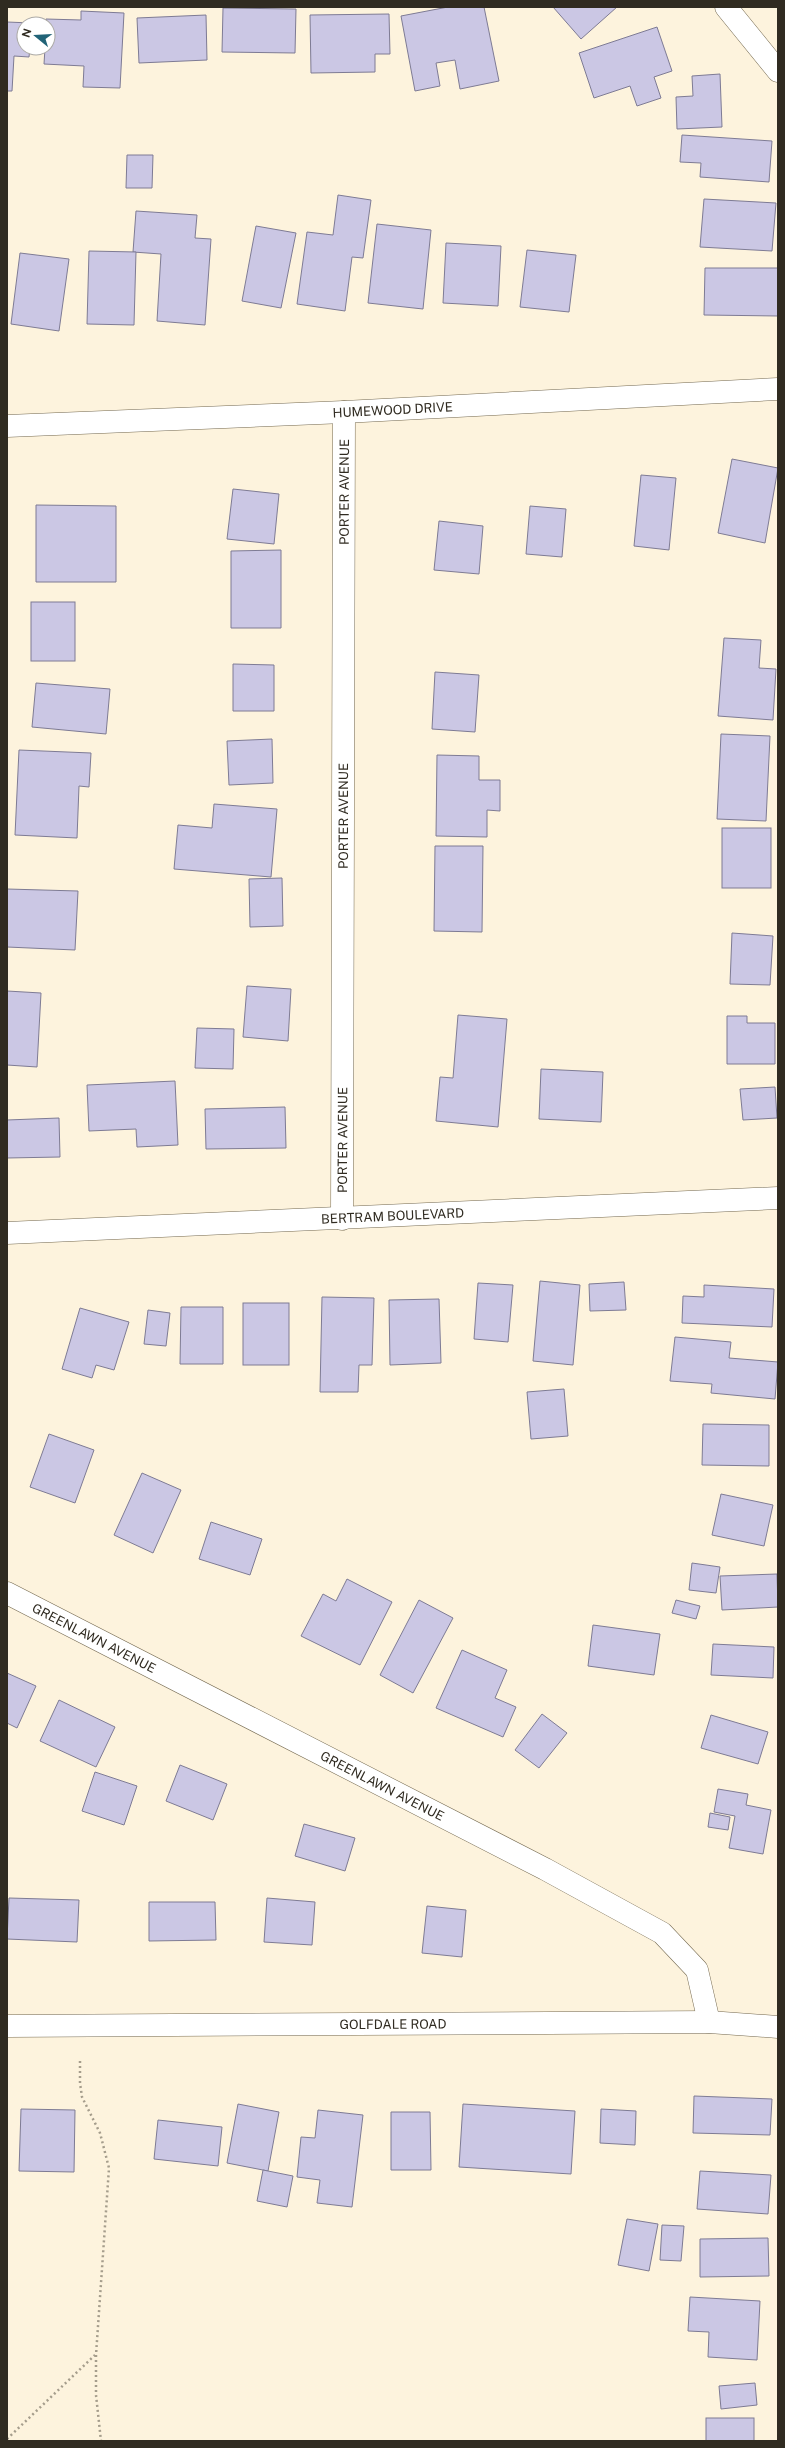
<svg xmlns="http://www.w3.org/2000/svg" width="785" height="2448" font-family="'Public Sans',sans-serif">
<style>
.building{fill:#cbc7e4;stroke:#7e7b94}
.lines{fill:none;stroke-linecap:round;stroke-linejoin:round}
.street-casing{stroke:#756a51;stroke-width:23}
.secondary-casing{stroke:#756a51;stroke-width:23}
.path{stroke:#a59d8c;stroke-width:2.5;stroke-dasharray:2 3;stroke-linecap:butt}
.street{stroke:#fff;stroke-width:22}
.secondary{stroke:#fff;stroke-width:22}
.labels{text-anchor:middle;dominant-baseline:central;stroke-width:3;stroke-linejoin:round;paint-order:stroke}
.street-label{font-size:13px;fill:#302b21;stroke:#fff}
</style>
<rect width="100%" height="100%" fill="#fdf3dd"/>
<g class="building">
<path d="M448 7H484L499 81 460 89 455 60 436 63 440 86 415 91 401 16Z"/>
<path d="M553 7H617L581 39Z"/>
<path d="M223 8 296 9 295 53 222 52Z"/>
<path d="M81 11 124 13 120 88 83 87 84 66 44 64 45 48H48L46 19 81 20Z"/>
<path d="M389 14 390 54H375V72L311 73 310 15Z"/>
<path d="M206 15 207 60 139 63 137 18Z"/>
<path d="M7 22 31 23 24 24V48H30L29 57 14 56 12 91H7Z"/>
<path d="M657 27 672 71 654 77 661 98 637 106 630 86 594 98 579 53Z"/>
<path d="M720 74 722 127 677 129 676 97 693 96 692 76Z"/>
<path d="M682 135 772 141 769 182 700 177 701 163 680 162Z"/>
<path d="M127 155H153L152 188H126Z"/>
<path d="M338 195 371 200 363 258 352 257 345 311 297 304 307 232 333 235Z"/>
<path d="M704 199 776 203 772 251 700 247Z"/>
<path d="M136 211 197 215 195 238 211 239 205 325 157 321 161 254 133 252Z"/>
<path d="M377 224 431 230 423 309 368 303Z"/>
<path d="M256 226 296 233 281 308 242 301Z"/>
<path d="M446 243 501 246 498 306 443 303Z"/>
<path d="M527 250 576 255 569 312 520 307Z"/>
<path d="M89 251 136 252 134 325 87 324Z"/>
<path d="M20 253 69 259 59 331 11 324Z"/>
<path d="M705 268H778V316L704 315Z"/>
<path d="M732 459 778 468 765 543 718 533Z"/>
<path d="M641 475 676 478 669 550 634 546Z"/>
<path d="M233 489 279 494 274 544 227 539Z"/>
<path d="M36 505 116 506V582H36Z"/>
<path d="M530 506 566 509 562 557 526 554Z"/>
<path d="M439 521 483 526 479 574 434 570Z"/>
<path d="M281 550V628H231V551Z"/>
<rect x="31" y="602" width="44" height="59"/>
<path d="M724 638 761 640 759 668 776 669 773 720 718 716Z"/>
<path d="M233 664 274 665V711H233Z"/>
<path d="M435 672 479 675 475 732 432 729Z"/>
<path d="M36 683 110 689 106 734 32 727Z"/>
<path d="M721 734 770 736 766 821 717 819Z"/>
<path d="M272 739 273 783 229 785 227 741Z"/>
<path d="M19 750 91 753 89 787 79 786 77 838 15 835Z"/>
<path d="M437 755 479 756V780H500V811L487 810V837L436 836Z"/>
<path d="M214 804 277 809 271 877 174 869 178 825 212 828Z"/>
<rect x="722" y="828" width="49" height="60"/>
<path d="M435 846H483L482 932 434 931Z"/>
<path d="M282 878 283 926 250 927 249 879Z"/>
<path d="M7 889 78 891 75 950 7 947Z"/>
<path d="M732 933 773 936 770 985 730 984Z"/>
<path d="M247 986 291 989 288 1041 243 1037Z"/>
<path d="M7 991 41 993 37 1067 7 1065Z"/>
<path d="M458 1015 507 1019 498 1127 436 1121 440 1077 453 1078Z"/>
<path d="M727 1016H747V1023H775V1064H727Z"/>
<path d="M197 1028 234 1029 233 1069 195 1068Z"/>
<path d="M541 1069 603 1072 601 1122 539 1119Z"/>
<path d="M175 1081 178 1145 137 1147 136 1129 89 1131 87 1085Z"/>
<path d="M775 1087 777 1118 743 1120 740 1089Z"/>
<path d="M285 1107 286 1148 206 1149 205 1109Z"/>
<path d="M59 1118 60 1157 7 1158V1120Z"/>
<path d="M540 1281 580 1285 573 1365 533 1361Z"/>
<path d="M624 1282 626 1310 590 1311 589 1284Z"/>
<path d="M478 1283 513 1285 508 1342 474 1339Z"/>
<path d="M704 1285 774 1289 772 1327 682 1323 683 1296 704 1297Z"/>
<path d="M322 1297 374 1298 372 1365H359L358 1392H320Z"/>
<path d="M439 1299 441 1363 390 1365 389 1300Z"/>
<rect x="243" y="1303" width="46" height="62"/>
<path d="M181 1307H223V1364H180Z"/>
<path d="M80 1308 129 1322 114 1370 96 1365 92 1378 62 1369Z"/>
<path d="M148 1310 170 1313 166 1346 144 1344Z"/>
<path d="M675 1337 731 1342 729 1358 778 1362 775 1399 711 1393 712 1384 670 1381Z"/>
<path d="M564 1389 568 1436 531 1439 527 1392Z"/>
<path d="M703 1424 769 1425V1466L702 1465Z"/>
<path d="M49 1434 94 1450 75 1503 30 1487Z"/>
<path d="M142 1473 181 1490 153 1553 114 1535Z"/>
<path d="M721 1494 773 1505 764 1546 712 1535Z"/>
<path d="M211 1522 262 1539 250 1575 199 1559Z"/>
<path d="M692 1563 720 1567 716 1593 689 1590Z"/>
<path d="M777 1574 778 1607 722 1610 720 1576Z"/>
<path d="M347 1579 392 1602 360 1665 301 1636 323 1594 336 1601Z"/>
<path d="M419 1600 453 1618 413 1693 380 1675Z"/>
<path d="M676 1600 700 1606 696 1619 672 1613Z"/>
<path d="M593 1625 660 1634 654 1675 588 1666Z"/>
<path d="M713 1644 774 1647 773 1678 711 1675Z"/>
<path d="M462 1650 507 1670 495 1698 516 1707 503 1737 436 1708Z"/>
<path d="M7 1673 36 1686 17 1728 7 1723Z"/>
<path d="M59 1700 115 1727 96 1767 40 1741Z"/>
<path d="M542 1714 567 1733 539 1768 515 1750Z"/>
<path d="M711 1715 768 1732 758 1764 701 1748Z"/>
<path d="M180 1765 227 1784 213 1820 166 1801Z"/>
<path d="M95 1772 137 1786 124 1825 82 1811Z"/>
<path d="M718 1789 748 1794 746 1805 771 1810 763 1854 729 1848 735 1816 714 1812Z"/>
<path d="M710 1813 730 1817 728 1830 708 1827Z"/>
<path d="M304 1824 355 1838 345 1871 295 1856Z"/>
<path d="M9 1898 79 1900 77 1942 7 1939Z"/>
<path d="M267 1898 315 1902 312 1945 264 1942Z"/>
<path d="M149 1902H215L216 1940 149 1941Z"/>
<path d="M427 1906 466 1910 462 1957 422 1953Z"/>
<path d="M694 2096 772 2099 770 2135 693 2133Z"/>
<path d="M238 2104 279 2112 268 2171 227 2163Z"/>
<path d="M463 2104 575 2111 571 2174 459 2167Z"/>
<path d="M21 2109 75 2110 74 2172 19 2171Z"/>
<path d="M601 2109 636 2111 635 2145 600 2143Z"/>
<path d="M318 2110 363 2115 352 2207 317 2203 320 2180 297 2177 301 2137 315 2138Z"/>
<path d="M391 2112H430L431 2170H391Z"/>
<path d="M158 2120 222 2127 218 2166 154 2159Z"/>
<path d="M263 2170 293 2176 287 2207 257 2201Z"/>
<path d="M700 2171 771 2175 768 2214 697 2209Z"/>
<path d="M627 2219 658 2224 649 2271 618 2265Z"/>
<path d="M662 2225 684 2226 681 2261 660 2260Z"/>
<path d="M768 2238 769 2276 700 2277V2239Z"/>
<path d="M690 2297 760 2301 757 2360 708 2357 709 2332 688 2331Z"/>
<path d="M755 2383 757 2405 721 2409 719 2386Z"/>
<rect x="706" y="2418" width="48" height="23"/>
</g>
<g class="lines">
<g class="street-casing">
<g id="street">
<path id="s1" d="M7 426 344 412 778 389"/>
<path id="s2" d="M342 1219 344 412"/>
<path id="s3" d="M7 1233 778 1198"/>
<path id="s4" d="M7 1593 545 1869 662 1933 697 1970 709 2022"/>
<path id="s5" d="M7 2026 709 2022 778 2027"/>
</g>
</g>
<g class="secondary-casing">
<path id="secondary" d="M726 7 778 71"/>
</g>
<g class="path">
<path d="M80 2061V2083L82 2097 100 2133 109 2168 96 2355V2395L101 2441"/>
<path d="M7 2439 95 2355"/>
</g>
<use href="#street" class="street"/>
<use href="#secondary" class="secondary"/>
</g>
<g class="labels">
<g class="street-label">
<text stroke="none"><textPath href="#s1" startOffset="386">HUMEWOOD DRIVE</textPath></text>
<text stroke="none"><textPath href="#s2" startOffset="727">PORTER AVENUE</textPath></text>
<text stroke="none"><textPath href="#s2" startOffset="403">PORTER AVENUE</textPath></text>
<text stroke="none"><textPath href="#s2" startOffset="79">PORTER AVENUE</textPath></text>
<text stroke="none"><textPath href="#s3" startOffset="386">BERTRAM BOULEVARD</textPath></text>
<text stroke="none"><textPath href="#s4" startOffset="98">GREENLAWN AVENUE</textPath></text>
<text stroke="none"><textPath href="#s4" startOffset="422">GREENLAWN AVENUE</textPath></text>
<text stroke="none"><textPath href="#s5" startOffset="386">GOLFDALE ROAD</textPath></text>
</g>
</g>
<rect width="785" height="2448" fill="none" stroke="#302b21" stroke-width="16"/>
<g transform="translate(36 36) rotate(288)"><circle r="19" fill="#ffffff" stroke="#acaaa6"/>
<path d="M0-3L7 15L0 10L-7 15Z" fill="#216377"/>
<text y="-6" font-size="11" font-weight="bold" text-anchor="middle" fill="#302b21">N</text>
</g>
</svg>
